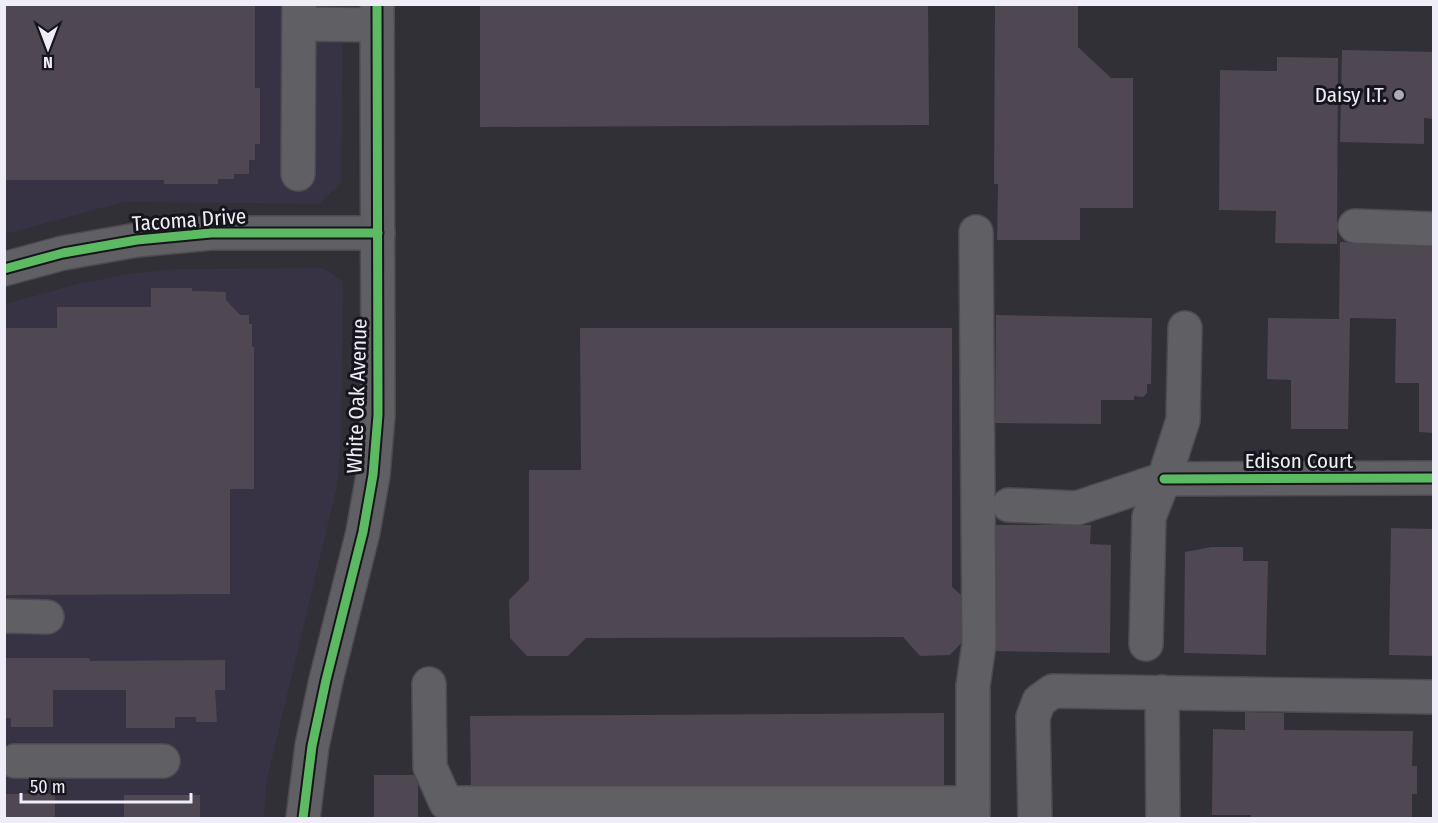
<svg xmlns="http://www.w3.org/2000/svg" width="1438" height="823" font-family="'Fira Sans Condensed',sans-serif">
<style>
.built{fill:#373345}
.building{fill:#4f4752}
.lines{fill:none;stroke-linecap:round;stroke-linejoin:round}
.minor-casing{stroke:#4d4b51;stroke-width:36}
.minor{stroke:#605f64;stroke-width:33}
.cycleway-casing{stroke:#17151c;stroke-width:13}
.cycleway{stroke:#5cba63;stroke-width:9}
.poi-dot{fill:#acabb3;stroke:#17151c;stroke-width:2}
.labels{text-anchor:middle;dominant-baseline:central;stroke-width:6;stroke-linejoin:round;paint-order:stroke}
.poi-label{font-size:21px;fill:#efedf7;stroke:#17151c;text-anchor:end}
.street-label{font-size:21px;fill:#efedf7;stroke:#17151c}
</style>
<rect width="100%" height="100%" fill="#313036"/>
<g class="built">
<path d="M5 5H343L341 183 319 204 124 202 5 234Z"/>
<path d="M323 268 343 282 341 438 337 486 266 783 264 818H5V304L78 284 129 274 177 269Z"/>
</g>
<g class="building">
<path d="M4 4H255V88H260V144H255V160H249V174H234V179H218V184H164V180H4Z"/>
<path d="M480 4H928L929 125 480 127Z"/>
<path d="M995 6H1078V47L1111 78H1133V208H1080V240H997L998 184H994Z"/>
<path d="M1342 50 1434 52V119L1424 118V144L1340 142Z"/>
<path d="M1277 57 1338 58 1337 244 1275 243 1276 211 1219 210 1220 70 1277 71Z"/>
<path d="M1340 242 1434 243V433L1419 432V383H1395L1396 319 1350 318 1348 429H1291V380L1267 379 1268 318 1339 319Z"/>
<path d="M151 288H192V291L226 292V300L240 315H249V324H252V347H254V489H230V594L4 595V328H57V307H151Z"/>
<path d="M996 315 1152 318 1151 384H1147V393L1143 397 1134 396V400H1101V424L995 423Z"/>
<path d="M580 328H952V587L966 599V638L950 655 920 656 903 637 586 638 568 656H527L510 638 509 600 529 580V470H581Z"/>
<path d="M995 525H1091L1090 544 1111 545 1110 653 993 651Z"/>
<path d="M1391 528 1434 529V656L1389 655Z"/>
<path d="M1211 547H1243V561H1268L1266 655 1184 653 1185 552Z"/>
<path d="M4 658H89L90 661 225 660V690H215L217 722H196V717H175V728H126V690H53V727H11V718H4Z"/>
<path d="M1245 712 1284 713V730L1413 731 1412 766H1417V794H1412V818H1251V815H1212L1213 729 1245 730Z"/>
<path d="M944 713V786L471 789 470 716Z"/>
<rect x="374" y="775" width="44" height="43"/>
<rect x="4" y="794" width="51" height="24"/>
<rect x="124" y="795" width="76" height="23"/>
</g>
<g class="lines">
<g class="minor-casing">
<g id="minor">
<path d="M299 24 377 25"/>
<path d="M298 174 299 4"/>
<path d="M1355 226 1434 229"/>
<path d="M4 269 63 253 137 240 211 233H378"/>
<path d="M1009 505 1077 508 1164 479 1434 478"/>
<path d="M4 616 47 617"/>
<path d="M1146 644 1149 517 1164 479 1183 420 1185 328"/>
<path d="M429 684 430 767 446 803H973"/>
<path d="M1162 692 1163 818"/>
<path d="M15 761H163"/>
<path d="M303 818 312 746 326 680 363 532 373 475 378 415 377 4"/>
<path d="M973 818V686L979 644 976 232"/>
<path d="M1035 818 1033 717 1039 701 1053 691 1434 697"/>
</g>
</g>
<use href="#minor" class="minor"/>
<g class="cycleway-casing">
<g id="cycleway">
<path d="M4 269 63 253 137 240 211 233H378"/>
<path d="M1164 479 1434 478"/>
<path d="M303 818 312 746 326 680 363 532 373 475 378 415 377 4"/>
</g>
</g>
<use href="#cycleway" class="cycleway"/>
</g>
<circle class="poi-dot" cx="1399" cy="95" r="6"/>
<g class="labels">
<g class="poi-label">
<text x="1387" y="95">Daisy I.T.</text>
</g>
<g class="street-label">
<text transform="translate(189 220) rotate(-4)">Tacoma Drive</text>
<text transform="translate(357 396) rotate(-88)">White Oak Avenue</text>
<text x="1299" y="461">Edison Court</text>
</g>
</g>
<rect width="1438" height="823" fill="none" stroke="#efedf7" stroke-width="12"/>
<g transform="translate(48 48) rotate(180)" stroke="#17151c" stroke-width="4.5" paint-order="stroke">
<path d="M0-4.5L10 22L0 15L-10 22Z" fill="#efedf7"/>
<text y="-9" font-size="16" font-weight="bold" text-anchor="middle" fill="#efedf7">N</text>
</g>
<path d="M21 793v9h170v-9" fill="none" stroke="#efedf7" stroke-width="3"/>
<text x="30" y="793" font-size="18" fill="#efedf7" stroke="#17151c" stroke-width="4.5" paint-order="stroke">50 m</text>
</svg>
